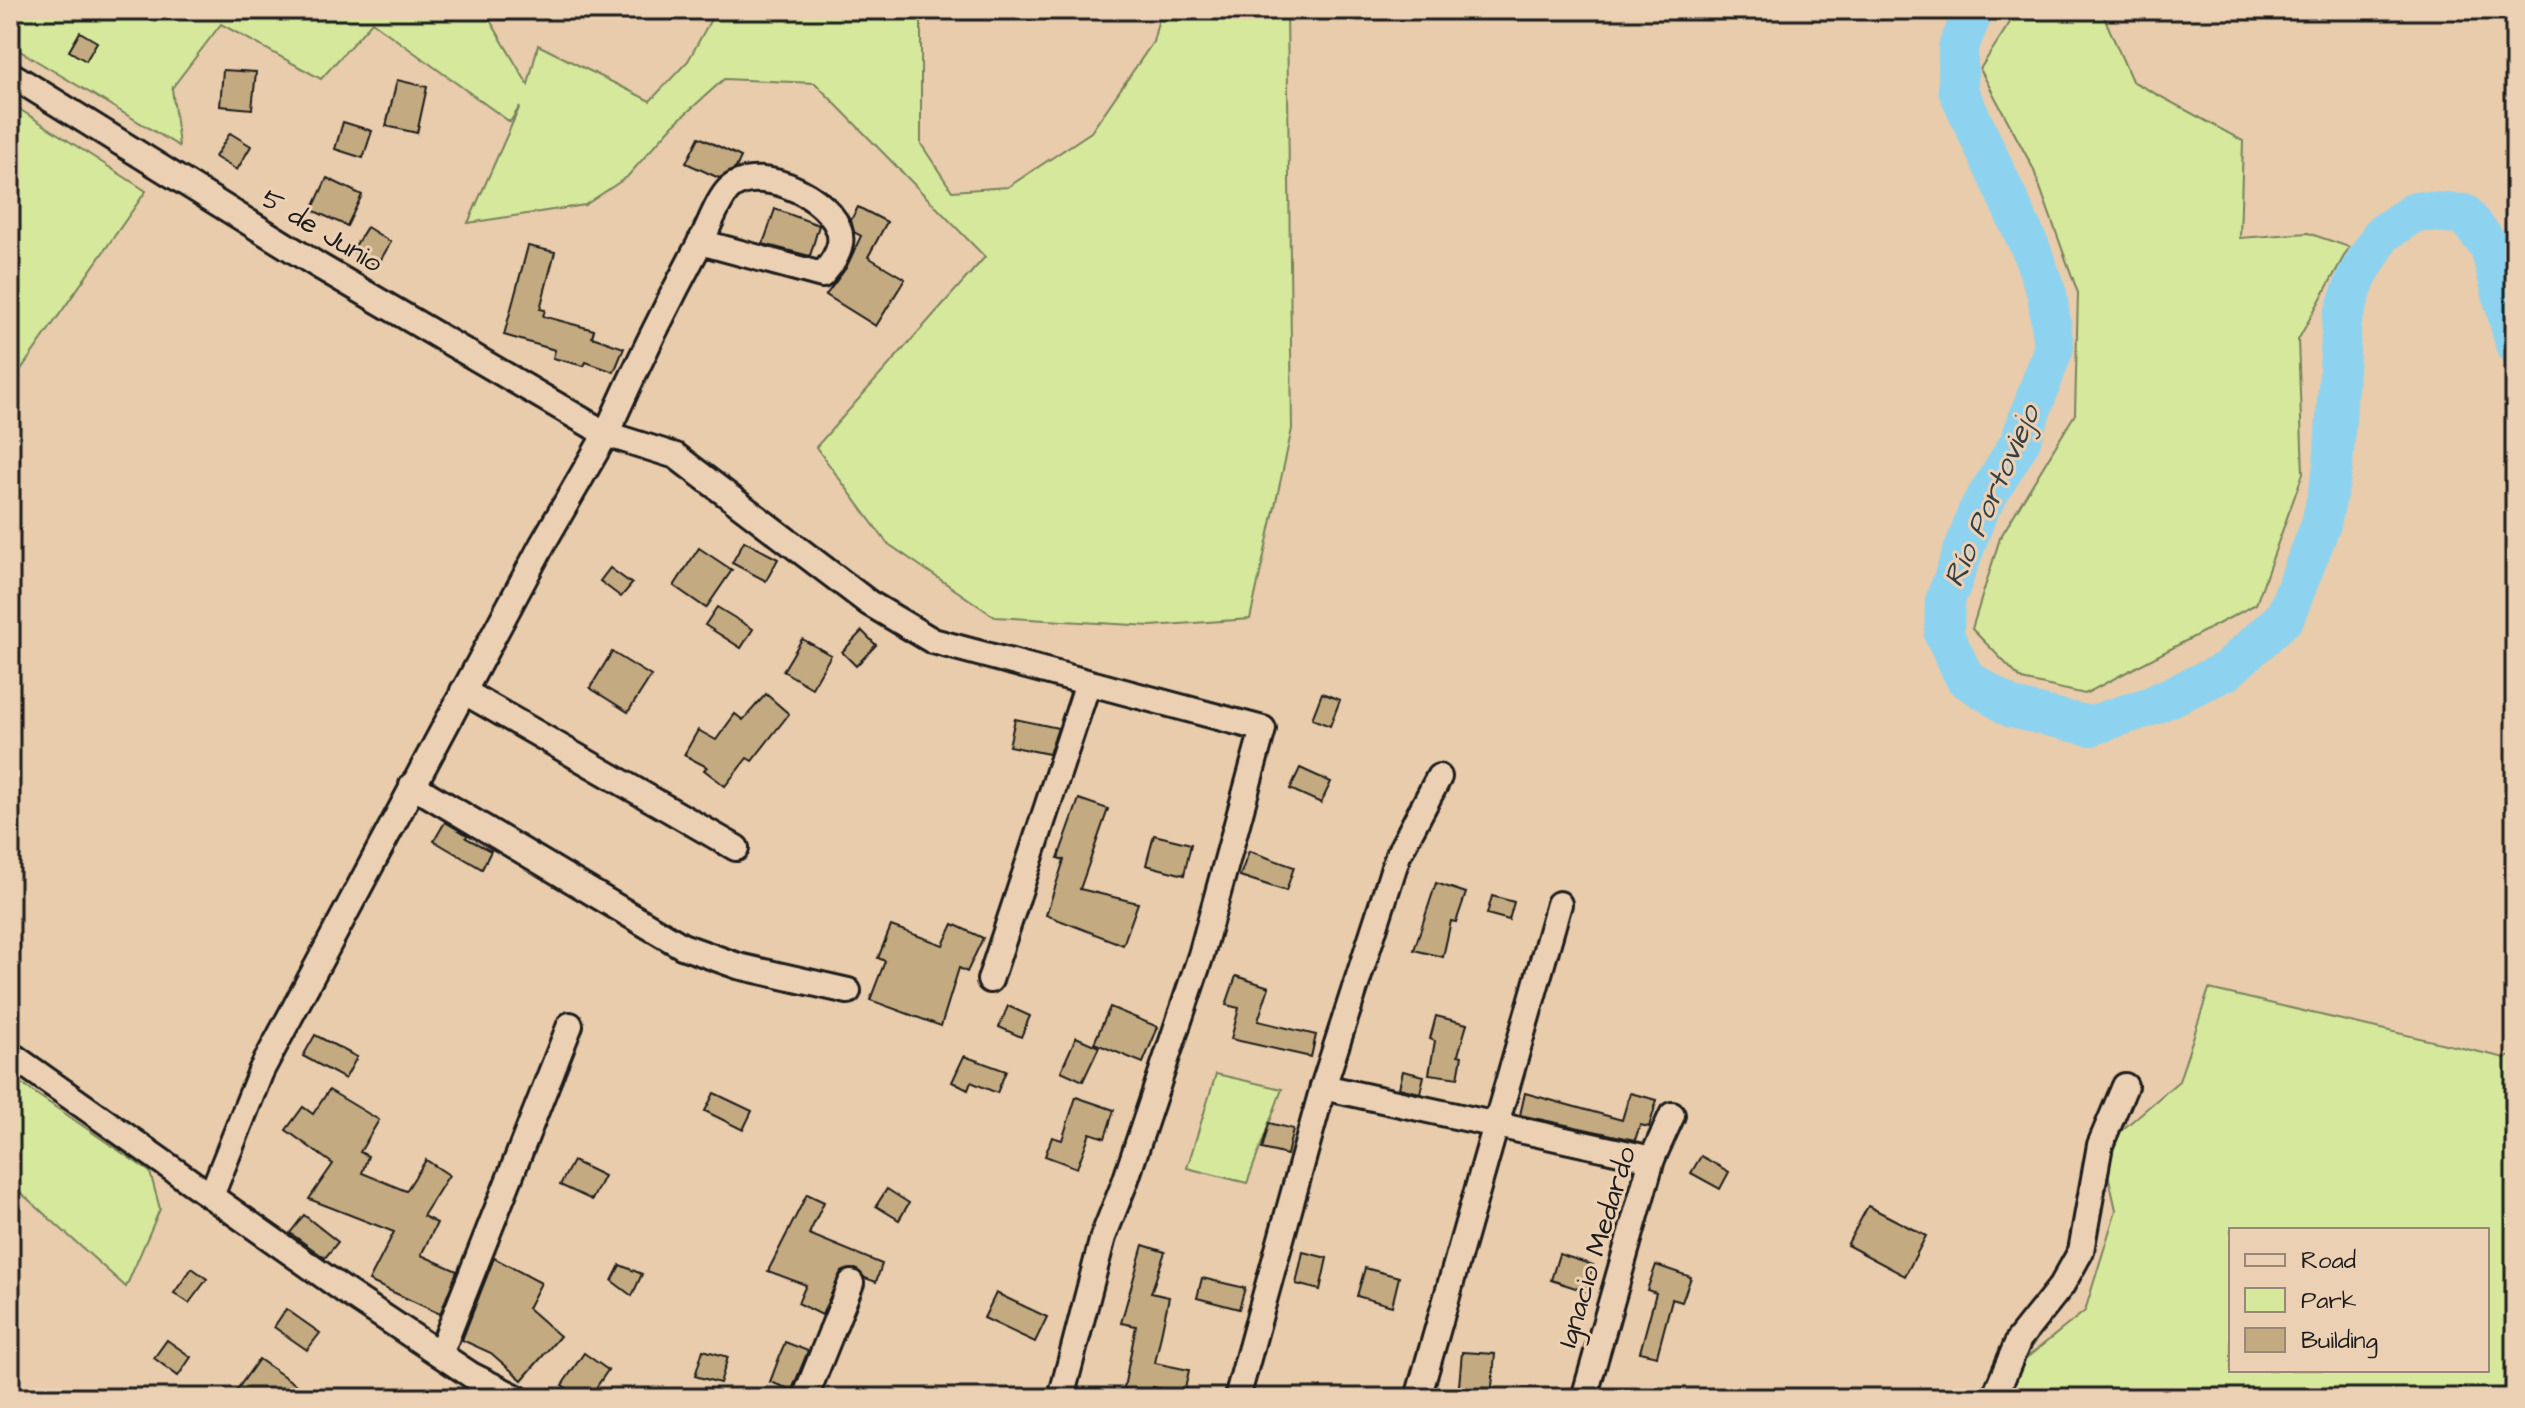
<svg xmlns="http://www.w3.org/2000/svg" width="2525" height="1408" font-family="'Architects Daughter',sans-serif">
<style>
.green{fill:#d5e89c;stroke:#78825c;stroke-width:2;fill-rule:evenodd}
.lines{fill:none;stroke-linecap:round;stroke-linejoin:round}
.river{stroke:#8dd3ef;stroke-width:40}
.building{fill:#c3aa80;stroke:#1c1c1c;stroke-width:2}
.minor-casing{stroke:#1c1c1c;stroke-width:30}
.minor{stroke:#ecd0b3;stroke-width:24}
.labels{text-anchor:middle;dominant-baseline:central;stroke-width:6;stroke-linejoin:round;paint-order:stroke}
.street-label{font-size:28px;fill:#1c1c1c;stroke:#ecd0b3}
.water-label{font-size:30px;font-style:italic;fill:#334146;stroke:#ecd0b3}
</style>
<rect width="100%" height="100%" fill="#e8ccac"/>
<filter id="ink" filterUnits="userSpaceOnUse"><feTurbulence type="fractalNoise" baseFrequency=".0125" numOctaves="2"/><feDisplacementMap in="SourceGraphic" scale="16" xChannelSelector="R" yChannelSelector="G"/><feConvolveMatrix kernelMatrix="1 2 1 2 8 2 1 2 1" color-interpolation-filters="sRGB"/></filter>
<g filter="url(#ink)">
<g class="green">
<path d="M10 10H484L528 85 538 45 650 101 688 61 716 10H921V144L952 191 1008 187 1091 132 1153 42 1161 10H1287L1292 429 1250 619 1151 626 995 617 887 543 816 447 985 257 815 83 724 79 673 125 627 177 585 205 468 223 520 106 510 122 372 22 321 79 221 24 172 88 179 146 10 45Z"/>
<path d="M2018 10H2101L2132 81 2243 141 2240 238 2308 233 2349 247 2298 340 2303 473 2256 604 2085 694 2022 680 1972 629 2000 538 2075 414 2078 293 2033 168 1980 69Z"/>
<path d="M10 103 146 191 10 385Z"/>
<path d="M2209 989 2505 1058 2515 1055V1398H1990L2000 1379 2085 1311 2116 1210 2102 1147 2179 1081ZM2231 1230H2487V1370H2231Z"/>
<path d="M1216 1074 1282 1089 1247 1183 1187 1168Z"/>
<path d="M10 1076 150 1172 160 1209 126 1287 10 1183Z"/>
</g>
<g class="lines">
<path class="river" d="M1974 10 1958 48V90L2030 247 2047 294 2054 347 2020 442 1978 511 1945 601 1944 635 1965 678 2012 708 2090 726 2151 706 2226 671 2285 617 2321 524 2333 468 2342 320 2357 276 2382 234 2416 211 2464 214 2490 247 2515 344"/>
</g>
<g class="building">
<path d="M80 32 97 42 86 61 69 51Z"/>
<path d="M223 70 256 72 252 109 220 106Z"/>
<path d="M397 80 427 87 417 133 386 126Z"/>
<path d="M343 122 372 131 363 158 335 149Z"/>
<path d="M230 133 251 146 237 170 215 157Z"/>
<path d="M699 137 741 157 736 168 719 178 686 163Z"/>
<path d="M327 178 362 195 347 226 312 210Z"/>
<path d="M858 207 887 222 868 257 905 279 876 326 826 295 846 268 861 236 854 232 851 220Z"/>
<path d="M775 209 819 225 810 256 763 244Z"/>
<path d="M367 227 391 242 377 266 352 251Z"/>
<path d="M528 246 555 252 540 309 545 310 543 316 594 330 592 337 624 348 614 372 586 362 584 366 553 358 555 350 504 335Z"/>
<path d="M744 541 778 559 766 581 732 563Z"/>
<path d="M699 548 732 570 706 608 674 586Z"/>
<path d="M610 568 632 584 621 597 600 581Z"/>
<path d="M717 607 753 629 741 648 705 625Z"/>
<path d="M862 631 876 645 856 666 842 652Z"/>
<path d="M802 639 831 655 812 688 783 671Z"/>
<path d="M612 652 651 676 628 712 590 688Z"/>
<path d="M1322 693 1340 700 1330 726 1312 719Z"/>
<path d="M766 694 789 714 752 761 747 758 725 786 704 770 707 767 684 755 698 730 716 740 735 714 743 720Z"/>
<path d="M1015 719 1058 728 1049 754 1009 746Z"/>
<path d="M1300 768 1331 782 1321 803 1290 789Z"/>
<path d="M1079 799 1108 809 1080 889 1138 903 1123 945 1046 915 1064 860 1058 858Z"/>
<path d="M445 822 467 835 466 838 491 851 482 869 434 841Z"/>
<path d="M1154 835 1191 844 1184 875 1146 865Z"/>
<path d="M1249 851 1294 867 1286 891 1240 876Z"/>
<path d="M1436 883 1466 893 1456 922 1451 921 1443 957 1414 950Z"/>
<path d="M1492 896 1514 902 1509 920 1487 914Z"/>
<path d="M953 924 983 938 967 972 959 968 941 1026 870 1000 885 961 878 958 891 926 943 945Z"/>
<path d="M1236 976 1269 987 1258 1021 1316 1035 1311 1057 1231 1039 1239 1008 1226 1005Z"/>
<path d="M1008 1006 1030 1016 1021 1037 999 1027Z"/>
<path d="M1110 1007 1158 1027 1143 1063 1094 1043Z"/>
<path d="M1436 1016 1467 1024 1458 1055 1462 1056 1458 1078 1429 1074 1435 1041 1430 1039Z"/>
<path d="M315 1035 357 1057 345 1079 303 1056Z"/>
<path d="M1076 1037 1099 1047 1083 1081 1061 1071Z"/>
<path d="M964 1056 1006 1071 997 1093 971 1082 968 1090 952 1082Z"/>
<path d="M1403 1071 1424 1076 1420 1093 1399 1088Z"/>
<path d="M329 1090 379 1120 360 1152 368 1156 362 1173 406 1191 426 1160 449 1175 423 1216 437 1223 421 1255 457 1271 440 1314 369 1281 394 1232 309 1199 333 1164 286 1130 303 1107 313 1114Z"/>
<path d="M714 1093 752 1111 743 1130 705 1111Z"/>
<path d="M1525 1093 1622 1120 1630 1093 1657 1100 1649 1127 1640 1125 1635 1140 1520 1115Z"/>
<path d="M1076 1097 1114 1110 1105 1138 1090 1133 1077 1168 1045 1156 1052 1137 1062 1140Z"/>
<path d="M1269 1123 1293 1129 1287 1155 1262 1149Z"/>
<path d="M1701 1156 1729 1172 1720 1189 1691 1173Z"/>
<path d="M573 1161 604 1176 592 1200 560 1185Z"/>
<path d="M887 1189 909 1203 899 1220 876 1206Z"/>
<path d="M807 1194 824 1202 809 1234 882 1264 876 1282 865 1278 856 1269 841 1272 822 1315 798 1303 806 1285 768 1271Z"/>
<path d="M1868 1206 1926 1236 1905 1276 1847 1245Z"/>
<path d="M304 1215 338 1242 325 1258 290 1233Z"/>
<path d="M1143 1245 1165 1252 1151 1293 1169 1297 1155 1363 1189 1370 1184 1394 1153 1387 1151 1398H1122L1136 1326 1121 1323Z"/>
<path d="M1303 1252 1327 1258 1320 1290 1296 1284Z"/>
<path d="M1559 1254 1593 1265 1585 1291 1551 1280Z"/>
<path d="M494 1258 541 1283 528 1308 560 1336 522 1380 491 1353 462 1340Z"/>
<path d="M620 1265 642 1274 632 1296 612 1281Z"/>
<path d="M1656 1265 1691 1277 1682 1302 1672 1299 1657 1356 1640 1352 1656 1293 1647 1290Z"/>
<path d="M192 1268 207 1279 189 1303 174 1293Z"/>
<path d="M1365 1268 1399 1277 1392 1306 1357 1296Z"/>
<path d="M1202 1278 1245 1288 1239 1309 1197 1298Z"/>
<path d="M996 1293 1047 1317 1035 1342 984 1318Z"/>
<path d="M286 1309 320 1333 307 1350 274 1327Z"/>
<path d="M167 1340 191 1357 178 1376 154 1358Z"/>
<path d="M785 1342 808 1351 792 1390 770 1382Z"/>
<path d="M703 1350 728 1357 720 1383 695 1376Z"/>
<path d="M1462 1352 1495 1354 1491 1398 1458 1397Z"/>
<path d="M584 1353 608 1370 589 1398H581L562 1385Z"/>
<path d="M259 1359 315 1398H231Z"/>
</g>
<g class="lines">
<g class="minor-casing">
<g id="minor">
<path d="M10 74 319 266 606 434C636 367 668 302 703 237 710 224 718 200 729 189 760 160 847 204 840 244 838 256 830 266 822 275L700 242"/>
<path d="M463 691 736 848"/>
<path d="M412 785 682 946 738 966 848 991"/>
<path d="M990 980 1088 683"/>
<path d="M10 1054 345 1291 471 1375 517 1398"/>
<path d="M1323 1087 1652 1159"/>
<path d="M211 1196 261 1071 542 545 606 434 676 456 869 603 933 641 1263 729 1201 955 1125 1182 1103 1237 1061 1398"/>
<path d="M440 1354 570 1025"/>
<path d="M805 1398 851 1283"/>
<path d="M1237 1398 1323 1087 1398 855 1439 777"/>
<path d="M1418 1398 1559 904"/>
<path d="M1584 1398 1652 1159 1672 1115"/>
<path d="M1994 1398 2019 1339 2062 1285 2081 1251 2100 1145 2125 1086"/>
</g>
</g>
<use href="#minor" class="minor"/>
</g>
</g>
<g class="labels">
<g class="street-label">
<text transform="translate(322 231) rotate(31)">5 de Junio</text>
<text transform="translate(1597 1247) rotate(-73)">Ignacio Medardo</text>
</g>
<g class="water-label">
<text transform="translate(1992 496) rotate(-66)">Río Portoviejo</text>
</g>
</g>
<rect width="2525" height="1408" fill="none" stroke="#ecd0b3" stroke-width="40"/>
<rect x="20" y="20" width="2485" height="1368" fill="none" stroke="#1c1c1c" stroke-width="3" filter="url(#ink)"/>
<rect x="2229" y="1228" width="260" height="144" fill="#ecd0b3" stroke="#998877" stroke-width="2"/>
<rect x="2245" y="1254" width="40" height="12" fill="#ecd0b3" stroke="#998877" stroke-width="2"/>
<text x="2301" y="1268" font-size="24" fill="#1c1c1c">Road</text>
<rect x="2245" y="1288" width="40" height="24" fill="#d5e89c" stroke="#998877" stroke-width="2"/>
<text x="2301" y="1308" font-size="24" fill="#1c1c1c">Park</text>
<rect x="2245" y="1328" width="40" height="24" fill="#c3aa80" stroke="#998877" stroke-width="2"/>
<text x="2301" y="1348" font-size="24" fill="#1c1c1c">Building</text>
</svg>
